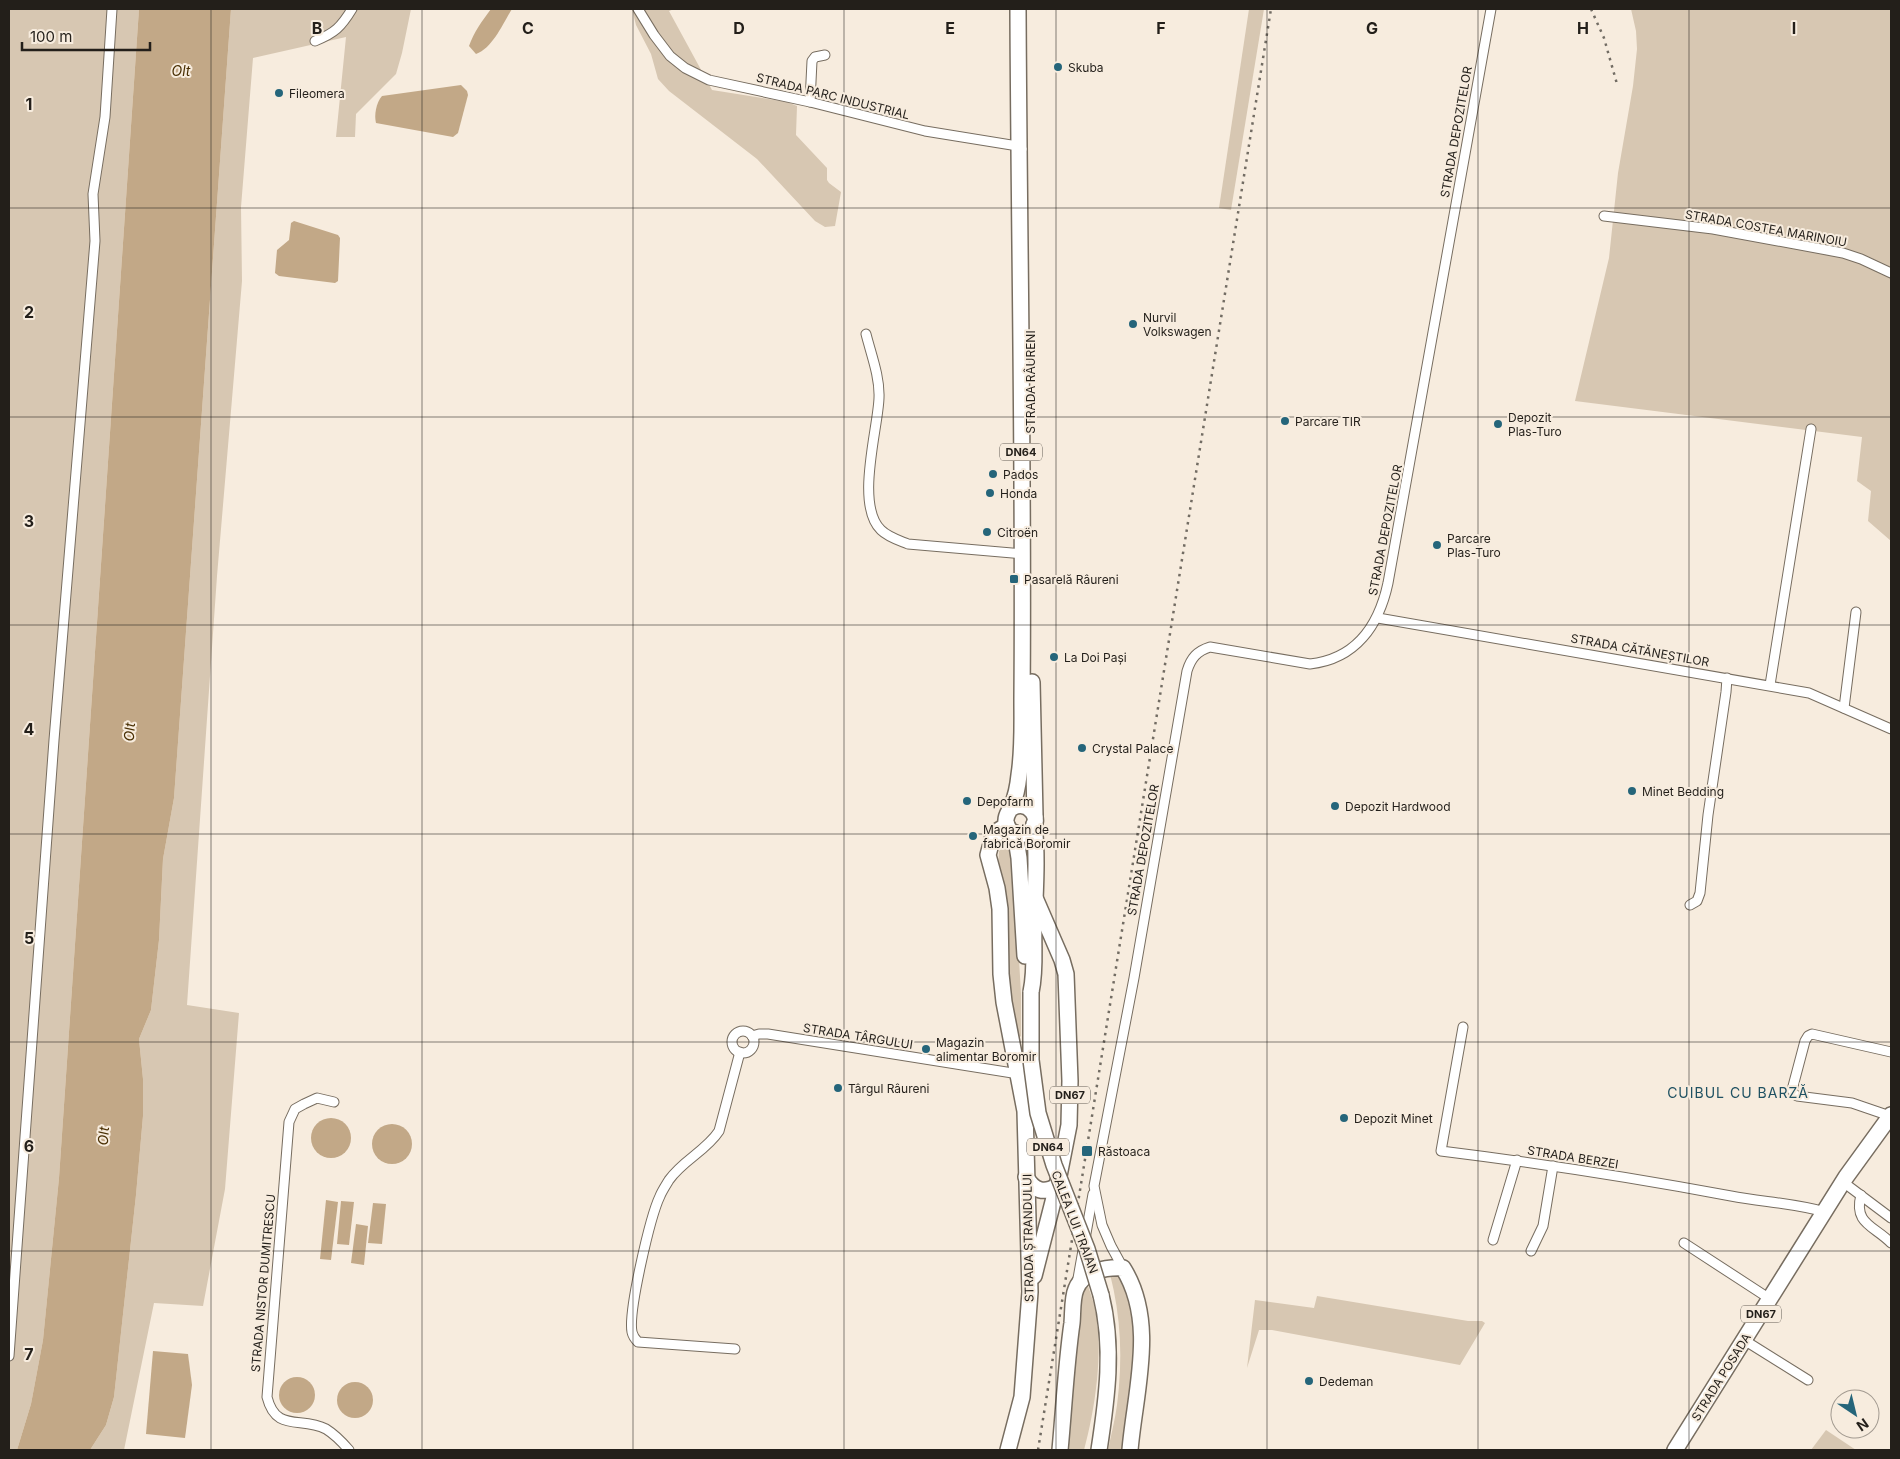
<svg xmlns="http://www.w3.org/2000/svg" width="1900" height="1459" font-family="Inter,sans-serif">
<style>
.green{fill:#d7c7b2}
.water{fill:#c2a887}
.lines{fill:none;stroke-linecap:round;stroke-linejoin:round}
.street-casing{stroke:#776d60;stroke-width:11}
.primary-casing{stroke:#776d60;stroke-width:18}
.street{stroke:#fff;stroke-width:9}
.primary{stroke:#fff;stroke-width:15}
.rail{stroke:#726c63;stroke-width:2.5;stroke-dasharray:2.5 5;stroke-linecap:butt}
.primary-bridge-casing{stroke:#776d60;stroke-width:18;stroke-linecap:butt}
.primary-bridge{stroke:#fff;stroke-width:15}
.grid{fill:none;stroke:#231f1a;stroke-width:1;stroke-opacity:0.55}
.poi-dot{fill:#25657a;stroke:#f7ecde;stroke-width:2}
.labels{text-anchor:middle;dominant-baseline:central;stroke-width:4;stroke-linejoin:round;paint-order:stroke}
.shield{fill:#f7ecde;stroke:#635c55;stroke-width:1}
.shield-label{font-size:11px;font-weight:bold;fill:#231f1a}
.poi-label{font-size:12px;fill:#231f1a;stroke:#f7ecde;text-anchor:start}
.street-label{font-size:12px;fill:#231f1a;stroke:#f7ecde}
.water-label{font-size:14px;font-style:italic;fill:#492f03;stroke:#f7ecde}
.neighbourhood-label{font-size:14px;letter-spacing:1px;fill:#1f5162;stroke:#f7ecde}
.grid-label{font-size:16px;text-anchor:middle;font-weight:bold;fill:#231f1a;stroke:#f7ecde;stroke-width:4;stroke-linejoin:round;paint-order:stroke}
</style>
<rect width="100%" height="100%" fill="#f7ecde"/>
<g class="green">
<path d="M9 9H139L59 1178 43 1340 31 1404 17 1450H9Z"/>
<path d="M231 9H411L402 53 396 74 356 114 355 137H336L346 37 253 58 241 207 242 281 217 576 187 1005 239 1013 225 1189 203 1306 154 1303 124 1450H90L106 1425 114 1397 136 1195 143 1116V1079L139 1039 151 1010 159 940 163 859 174 798Z"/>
<path d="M632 9H674L669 11 712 90 787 102 797 106 796 135 827 168V180L829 183 841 192 835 226 825 227 815 221 757 159 669 91 658 79 651 54 636 25Z"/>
<path d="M1249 9H1264L1231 210 1219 208Z"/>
<path d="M1631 9H1891V541L1868 521 1871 491 1857 481 1862 437 1575 401 1609 258 1618 173 1633 86 1637 49 1636 31Z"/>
<path d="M1004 847 1010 851 1014 872 1021 994V1036L1019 1038 1008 981V916L1005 894 998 865 999 851Z"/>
<path d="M1116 1272 1129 1289 1136 1338 1126 1450H1108C1111 1435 1115 1420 1117 1405 1123 1360 1121 1317 1110 1274Z"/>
<path d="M1087 1283C1090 1292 1093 1300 1095 1309 1104 1351 1095 1410 1084 1450H1067L1078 1300Z"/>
<path d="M1317 1296 1468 1321H1482L1485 1323 1460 1365 1272 1330H1259L1247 1368 1255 1300 1314 1308Z"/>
<path d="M1826 1430 1856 1450H1811Z"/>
</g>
<g class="water">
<path d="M139 9H231L174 798 163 859 159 940 151 1010 139 1039 143 1079V1116L136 1195 114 1397 106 1425 90 1450H17L31 1404 43 1340 59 1178Z"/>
<path d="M491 9H512C503 23 493 48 476 54L469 46C474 32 482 21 491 9Z"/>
<path d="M461 85 467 91 468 95 458 133 453 137 376 123C374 115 376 103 382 96Z"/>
<path d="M294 221 338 235 340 238 338 281 335 283 279 276 275 273 277 250 289 240 291 223Z"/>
<circle cx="331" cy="1138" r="20"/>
<circle cx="392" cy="1144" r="20"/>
<path d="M326 1200 338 1202 331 1260 320 1259Z"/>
<path d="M341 1201 354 1202 349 1245 337 1244Z"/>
<path d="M373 1203 386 1204 382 1244 368 1243Z"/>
<path d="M356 1224 368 1226 364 1265 351 1263Z"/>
<path d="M153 1351 188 1354 192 1385 185 1438 146 1434Z"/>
<circle cx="297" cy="1395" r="18"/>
<circle cx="355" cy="1400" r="18"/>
</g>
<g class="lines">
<g class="street-casing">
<g id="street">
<path d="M638 9 654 35 670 56 685 68 709 80 810 102 925 131 1018 146 1022 149"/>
<path d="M315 41C335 33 341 27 352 9"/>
<path d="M810 102 812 61 815 57 825 55"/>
<path d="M1604 216 1713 229 1843 253 1861 259 1891 273"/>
<path d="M866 334C871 354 880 377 879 398 878 429 855 505 881 530 888 537 898 540 908 544L1023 554"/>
<path d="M1378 618 1809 693 1891 729"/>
<path d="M1770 685 1811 429"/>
<path d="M1844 708 1856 612"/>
<path d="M1690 905 1697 901 1700 893 1708 815 1726 692 1727 678"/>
<path d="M1463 1027 1441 1151C1538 1163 1635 1178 1731 1196 1762 1202 1794 1203 1825 1212"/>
<circle cx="743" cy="1042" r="11"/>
<path d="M752 1036 759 1034H768L1019 1074"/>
<path d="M334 1102 317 1098 304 1104 295 1109 289 1122 267 1397C276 1433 301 1416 326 1429 334 1434 343 1443 349 1450"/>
<path d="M1890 1116 1852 1103 1797 1096 1794 1094 1792 1090 1805 1041 1808 1036 1812 1034 1891 1052"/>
<path d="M1843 1182 1891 1218"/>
<path d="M1861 1195C1853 1224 1875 1226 1891 1243"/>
<path d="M1493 1240 1517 1160"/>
<path d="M1684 1243 1770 1299"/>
<path d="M1531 1251 1543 1226 1553 1166"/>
<path d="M1123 1268 1111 1246 1102 1225 1094 1186 1134 978 1187 671C1191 658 1197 651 1210 647L1310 664C1356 659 1379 625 1388 583L1491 9"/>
<path d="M1077 1284 1093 1194"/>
<path d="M1744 1340 1808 1380"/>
<path d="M735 1349 638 1342C635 1339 633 1337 632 1332 628 1312 650 1217 660 1196 662 1191 666 1185 669 1180 683 1160 706 1151 719 1131L740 1052"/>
<path d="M9 1356 54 740 95 241 93 194 105 117 112 9"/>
</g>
</g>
<g class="primary-casing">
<g id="primary">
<path d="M1032 682 1035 816"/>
<path d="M1012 808C1028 799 1044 819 1030 831 1021 838 1007 833 1006 822 1005 815 1010 811 1012 805 1016 796 1018 785 1019 775 1023 750 1022 724 1022 699 1024 469 1019 239 1018 9"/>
<path d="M1007 825 999 830 992 840 988 855 997 888 1000 909 1001 974 1004 1002 1025 1111 1030 1292 1022 1397 1008 1450"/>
<path d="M1015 833 1019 858 1025 956"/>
<path d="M1031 992C1036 969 1033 948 1034 926 1035 892 1038 858 1034 824"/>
<path d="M1026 1177C1034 1191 1044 1194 1057 1186"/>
<path d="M1034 1276 1057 1186 1069 1125 1070 1081 1066 974 1062 960 1036 900"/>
<path d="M1060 1450C1064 1408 1066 1365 1072 1323 1073 1313 1072 1298 1076 1289 1083 1271 1106 1267 1123 1268 1157 1322 1135 1391 1130 1450"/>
<path d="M1099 1450C1107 1398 1114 1347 1101 1295"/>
<path d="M1675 1450 1846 1177 1891 1115"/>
</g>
</g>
<use href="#street" class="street"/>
<use href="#primary" class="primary"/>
<g class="rail">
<path d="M1591 9 1604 38 1617 84"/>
<path d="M1038 1450 1271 9"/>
</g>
<g class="primary-bridge-casing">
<path id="primary-bridge" d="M1031 992V1060L1038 1113 1054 1165 1087 1249 1101 1295"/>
</g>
<use href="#primary-bridge" class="primary-bridge"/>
</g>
<path class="grid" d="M211 9V1450M422 9V1450M633 9V1450M844 9V1450M1056 9V1450M1267 9V1450M1478 9V1450M1689 9V1450M9 208H1891M9 417H1891M9 625H1891M9 834H1891M9 1042H1891M9 1251H1891"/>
<g class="poi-dot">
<circle cx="1058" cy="67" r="5"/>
<circle cx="279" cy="93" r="5"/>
<circle cx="1133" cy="324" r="5"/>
<circle cx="1285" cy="421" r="5"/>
<circle cx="1498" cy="424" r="5"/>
<circle cx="993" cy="474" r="5"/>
<circle cx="990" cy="493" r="5"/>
<circle cx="987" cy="532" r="5"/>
<circle cx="1437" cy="545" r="5"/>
<rect x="1009" y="574" width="10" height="10" rx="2.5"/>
<circle cx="1054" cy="657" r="5"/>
<circle cx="1082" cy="748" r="5"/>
<circle cx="1632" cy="791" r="5"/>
<circle cx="967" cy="801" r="5"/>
<circle cx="1335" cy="806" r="5"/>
<circle cx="973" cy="836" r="5"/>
<circle cx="926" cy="1049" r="5"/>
<circle cx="838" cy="1088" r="5"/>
<circle cx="1344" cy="1118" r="5"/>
<rect x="1081" y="1145" width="12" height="12" rx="2.5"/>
<circle cx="1309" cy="1381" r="5"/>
</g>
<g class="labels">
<g class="shield">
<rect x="1000" y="443.5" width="42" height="17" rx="4"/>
<rect x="1050" y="1086.5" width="40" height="17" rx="4"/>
<rect x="1027" y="1138.5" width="42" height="17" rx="4"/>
<rect x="1741" y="1305.5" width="40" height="17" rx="4"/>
</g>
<g class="shield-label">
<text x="1021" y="452">DN64</text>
<text x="1070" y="1095">DN67</text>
<text x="1048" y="1147">DN64</text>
<text x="1761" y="1314">DN67</text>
</g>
<g class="poi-label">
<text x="1068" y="67">Skuba</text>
<text x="289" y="93">Fileomera</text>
<text x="1143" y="317">Nurvil<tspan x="1143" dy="14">Volkswagen</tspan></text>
<text x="1508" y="417">Depozit<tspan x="1508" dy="14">Plas-Turo</tspan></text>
<text x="1295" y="421">Parcare TIR</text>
<text x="1003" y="474">Pados</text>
<text x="1000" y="493">Honda</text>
<text x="997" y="532">Citroën</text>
<text x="1447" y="538">Parcare<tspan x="1447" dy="14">Plas-Turo</tspan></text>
<text x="1024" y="579">Pasarelă Râureni</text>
<text x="1064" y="657">La Doi Pași</text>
<text x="1092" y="748">Crystal Palace</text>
<text x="1642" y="791">Minet Bedding</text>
<text x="977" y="801">Depofarm</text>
<text x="1345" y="806">Depozit Hardwood</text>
<text x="983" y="829">Magazin de<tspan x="983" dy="14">fabrică Boromir</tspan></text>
<text x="936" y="1042">Magazin<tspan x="936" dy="14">alimentar Boromir</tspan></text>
<text x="848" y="1088">Târgul Râureni</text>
<text x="1354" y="1118">Depozit Minet</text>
<text x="1098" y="1151">Răstoaca</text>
<text x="1319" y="1381">Dedeman</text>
</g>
<g class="street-label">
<text transform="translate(833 96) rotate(14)">STRADA PARC INDUSTRIAL</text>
<text transform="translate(1456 132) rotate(-80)">STRADA DEPOZITELOR</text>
<text transform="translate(1766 228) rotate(10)">STRADA COSTEA MARINOIU</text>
<text transform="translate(1030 382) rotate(-90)">STRADA RÂURENI</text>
<text transform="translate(1385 530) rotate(-79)">STRADA DEPOZITELOR</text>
<text transform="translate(1640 650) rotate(10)">STRADA CĂTĂNEȘTILOR</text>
<text transform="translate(1143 850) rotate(-80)">STRADA DEPOZITELOR</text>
<text transform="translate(858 1036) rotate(9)">STRADA TÂRGULUI</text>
<text transform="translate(1573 1157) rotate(9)">STRADA BERZEI</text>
<text transform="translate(1075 1222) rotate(69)">CALEA LUI TRAIAN</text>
<text transform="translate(1028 1238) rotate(-91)">STRADA ȘTRANDULUI</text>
<text transform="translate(263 1283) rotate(-85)">STRADA NISTOR DUMITRESCU</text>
<text transform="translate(1721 1377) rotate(-58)">STRADA POSADA</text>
</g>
<g class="water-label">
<text x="181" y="70">Olt</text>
<text transform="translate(129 732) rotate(-86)">Olt</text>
<text transform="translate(103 1136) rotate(-86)">Olt</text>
</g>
<g class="neighbourhood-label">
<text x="1738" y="1092">CUIBUL CU BARZĂ</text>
</g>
</g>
<g class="grid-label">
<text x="317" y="34">B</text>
<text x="528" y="34">C</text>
<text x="739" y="34">D</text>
<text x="950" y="34">E</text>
<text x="1161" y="34">F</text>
<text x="1372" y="34">G</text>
<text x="1583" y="34">H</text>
<text x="1794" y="34">I</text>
<text x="29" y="110">1</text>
<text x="29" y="318">2</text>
<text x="29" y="527">3</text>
<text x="29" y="735">4</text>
<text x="29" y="944">5</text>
<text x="29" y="1152">6</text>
<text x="29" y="1360">7</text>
</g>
<rect width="1900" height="1459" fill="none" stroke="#231f1a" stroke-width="20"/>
<g transform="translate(1855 1414) rotate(145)"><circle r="24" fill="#f7ecde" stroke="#a29a90"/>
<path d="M0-4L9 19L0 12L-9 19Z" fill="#25657a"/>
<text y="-8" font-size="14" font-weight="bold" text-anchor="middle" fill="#231f1a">N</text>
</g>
<path d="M22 42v8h128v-8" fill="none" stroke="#231f1a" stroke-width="2.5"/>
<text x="30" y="42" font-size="15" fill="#231f1a" stroke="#f7ecde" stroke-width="4" paint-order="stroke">100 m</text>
</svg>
